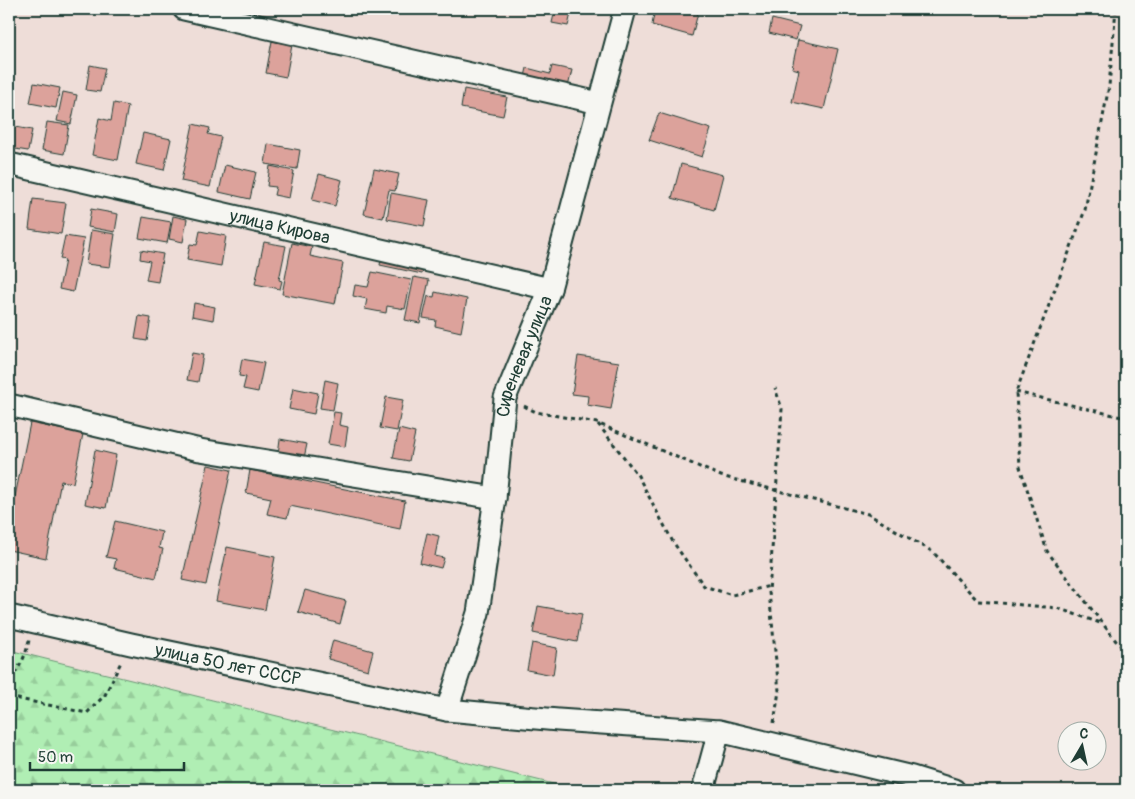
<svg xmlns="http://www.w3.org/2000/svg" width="1135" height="799" font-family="Pangolin,sans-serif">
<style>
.forest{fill:url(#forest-firs);stroke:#689674}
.building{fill:#dca29b;stroke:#1f3d34}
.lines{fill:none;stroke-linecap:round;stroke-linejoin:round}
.minor-casing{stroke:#1f3d34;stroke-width:25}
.path{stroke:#1f3d34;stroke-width:3;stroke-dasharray:4 4;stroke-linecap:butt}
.minor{stroke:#f6f6f2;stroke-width:21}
.labels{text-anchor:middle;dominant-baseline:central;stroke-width:4;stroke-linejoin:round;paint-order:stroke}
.street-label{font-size:18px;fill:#1f3d34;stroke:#f6f6f2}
</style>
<defs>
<pattern id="forest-firs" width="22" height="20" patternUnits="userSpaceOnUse" patternTransform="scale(1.25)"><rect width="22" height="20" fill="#b0eeb4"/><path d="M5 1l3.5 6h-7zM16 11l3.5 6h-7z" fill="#97cd9b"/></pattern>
</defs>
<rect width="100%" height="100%" fill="#eeddd8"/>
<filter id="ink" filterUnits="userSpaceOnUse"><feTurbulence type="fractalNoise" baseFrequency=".02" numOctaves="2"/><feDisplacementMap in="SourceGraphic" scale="10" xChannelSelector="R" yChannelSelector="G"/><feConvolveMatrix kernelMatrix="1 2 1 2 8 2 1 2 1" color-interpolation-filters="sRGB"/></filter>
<g filter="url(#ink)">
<path class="forest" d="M9 650 578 790H9Z"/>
<g class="building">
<path d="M549 9H572L568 26 552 23 555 10Z"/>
<path d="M655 9H699L692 36 652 25Z"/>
<path d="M772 19 800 26 796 40 769 33Z"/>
<path d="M798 40 838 49 824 109 792 102 799 70 792 68Z"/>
<path d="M272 41 292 45 286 77 266 73Z"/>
<path d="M90 65 105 68 100 92 86 90Z"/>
<path d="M552 66 572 70 567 91 524 81 527 68 550 74Z"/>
<path d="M34 83 60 88 56 108 30 103Z"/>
<path d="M464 89 507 97 503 116 461 108Z"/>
<path d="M63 92 77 95 71 124 57 121Z"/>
<path d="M114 103 128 106 118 160 92 155 99 118 111 121Z"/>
<path d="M659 113 711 129 702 157 649 140Z"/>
<path d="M47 122 69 125 64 154 42 150Z"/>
<path d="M193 124 210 128 208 134 221 137 210 187 181 181Z"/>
<path d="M10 126 32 130 28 151 9 148Z"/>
<path d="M143 133 171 139 164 170 136 164Z"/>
<path d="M268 144 300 150 297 169 265 164Z"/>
<path d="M681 164 723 175 714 210 672 198Z"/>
<path d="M225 165 256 172 250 199 219 192Z"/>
<path d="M270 166 294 171 289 198 274 195 276 187 267 186Z"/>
<path d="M374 169 399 174 395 191 389 190 383 218 364 214Z"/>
<path d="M319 174 342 180 335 206 312 200Z"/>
<path d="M391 193 429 200 424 226 387 219Z"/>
<path d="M33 199 66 203 61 234 29 229Z"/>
<path d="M91 209 118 214 115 232 88 227Z"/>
<path d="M173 216 187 219 183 242 169 239Z"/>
<path d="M143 217 171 222 167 243 139 238Z"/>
<path d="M91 230 115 234 110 267 86 264Z"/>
<path d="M200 231 226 236 221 266 187 260 190 244 197 245Z"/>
<path d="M65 236 84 239 73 292 59 289 65 260 60 259Z"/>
<path d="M264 242 286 246 279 280 282 281 280 289 255 284Z"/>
<path d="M292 243 312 247 310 256 343 263 335 304 282 294Z"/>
<path d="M141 250 163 254 158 282 146 280 150 261 140 259Z"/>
<path d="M382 255 425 264 422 274 380 265Z"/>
<path d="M372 272 411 280 405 309 387 306 386 313 365 309 367 299 353 296 355 285 368 287Z"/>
<path d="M414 277 429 280 420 323 405 320Z"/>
<path d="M435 292 467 299 461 332 435 326 436 320 423 318 428 296 434 297Z"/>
<path d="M194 303 215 307 213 320 192 316Z"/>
<path d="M139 316 151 318 147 341 135 339Z"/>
<path d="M192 353 203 355 198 382 187 380Z"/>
<path d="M578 356 619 362 611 409 587 405 588 396 572 394Z"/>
<path d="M242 359 264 363 258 392 243 389 246 377 239 376Z"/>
<path d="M325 380 338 383 333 410 320 408Z"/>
<path d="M293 388 318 393 314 414 289 409Z"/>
<path d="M386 397 403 400 397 431 380 428Z"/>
<path d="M334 412 341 413 339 425 348 427 345 447 328 444Z"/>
<path d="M30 423 83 434 73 483 61 481 46 558 9 550V526Z"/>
<path d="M399 429 415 433 409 461 393 458Z"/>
<path d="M280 439 307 444 304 458 278 454Z"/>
<path d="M95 450 116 455 106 508 85 504Z"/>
<path d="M208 465 231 470 206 585 182 580Z"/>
<path d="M250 470 405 501 400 529 290 506 287 518 267 514 271 498 246 493Z"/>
<path d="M115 521 162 532 159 548 163 549 156 578 114 568 116 559 106 557Z"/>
<path d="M427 533 439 536 435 556 444 558 441 568 420 563Z"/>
<path d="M227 547 275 557 265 610 216 601Z"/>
<path d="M305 590 346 601 340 624 298 612Z"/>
<path d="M538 606 582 614 577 642 533 633Z"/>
<path d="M333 640 373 651 368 670 328 659Z"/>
<path d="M532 643 557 648 553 675 527 670Z"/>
</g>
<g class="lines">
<g class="minor-casing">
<g id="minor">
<path d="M184 9 599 103"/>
<path id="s1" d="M9 164 550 289"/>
<path d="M9 405 200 450 495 498"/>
<path id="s2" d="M9 616 131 644 447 710 558 720 719 731 912 777 954 790"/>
<path id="s3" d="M447 710 478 613 495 498 505 398 550 289 625 9"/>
<path d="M703 790 719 731"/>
</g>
</g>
<g class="path">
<path d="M1116 9 1109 86 1085 210 1016 392 1020 467 1047 551 1116 641 1126 651"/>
<path d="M1016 392 1126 418"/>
<path d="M524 406 536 412 597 423 721 476 868 514 933 552 978 601 1057 608 1103 624"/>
<path d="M598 424 637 474 673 542 704 586 732 595 770 586"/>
<path d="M9 679C20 669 26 655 29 640"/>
<path d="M9 697 87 713 105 695 121 662"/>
<path d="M774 723 779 691 769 592 782 409 775 388"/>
</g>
<use href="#minor" class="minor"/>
</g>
</g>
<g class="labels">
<g class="street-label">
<text stroke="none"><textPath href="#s1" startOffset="278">улица Кирова</textPath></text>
<text stroke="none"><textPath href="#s3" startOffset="364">Сиреневая улица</textPath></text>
<text stroke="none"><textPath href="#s2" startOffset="224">улица 50 лет СССР</textPath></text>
</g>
</g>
<rect width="1135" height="799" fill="none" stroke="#f6f6f2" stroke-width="30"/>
<rect x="15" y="15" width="1105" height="769" fill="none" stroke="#1f3d34" stroke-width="2" filter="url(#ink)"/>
<g transform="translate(1082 746) rotate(9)"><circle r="24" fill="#f6f6f2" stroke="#a0aca6"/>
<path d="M0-4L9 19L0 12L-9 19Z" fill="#1f3d34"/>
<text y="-8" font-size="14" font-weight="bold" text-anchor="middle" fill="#1f3d34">С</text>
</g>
<path d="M30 762v8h154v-8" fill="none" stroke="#1f3d34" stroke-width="2.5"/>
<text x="38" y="762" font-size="15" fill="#1f3d34" stroke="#f6f6f2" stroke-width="4" paint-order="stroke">50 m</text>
</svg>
